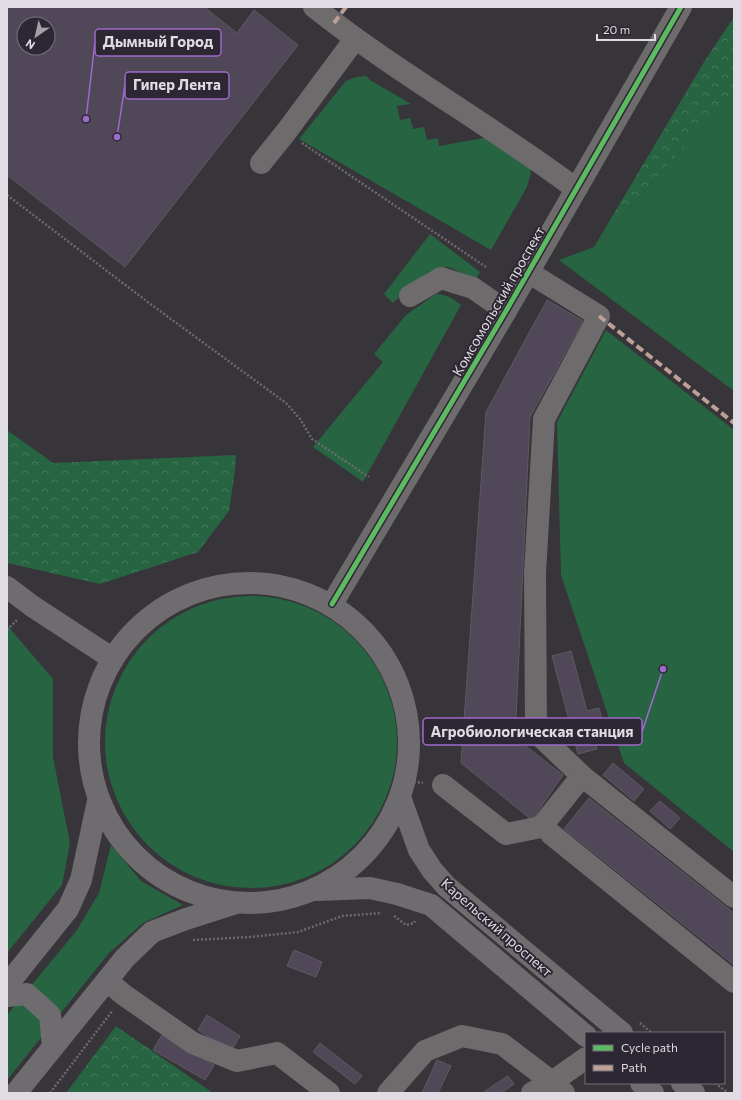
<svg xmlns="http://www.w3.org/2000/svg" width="741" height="1100" font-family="Commissioner,sans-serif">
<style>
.green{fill:#276442}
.forest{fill:url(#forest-crowns)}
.building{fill:#504859;stroke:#5c5a5f;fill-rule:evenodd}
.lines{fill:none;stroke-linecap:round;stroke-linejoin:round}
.path{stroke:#6d6a6d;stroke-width:2.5;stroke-dasharray:2 2;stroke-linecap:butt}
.minor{stroke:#6e6b6d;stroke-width:22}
.major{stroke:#6f6c6f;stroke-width:22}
.quiet{stroke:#bda197;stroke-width:4;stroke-dasharray:8 4;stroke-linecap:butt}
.cycleway-casing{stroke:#2c2732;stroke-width:8}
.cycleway{stroke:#5cba63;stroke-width:5}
.labels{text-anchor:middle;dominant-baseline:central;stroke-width:4;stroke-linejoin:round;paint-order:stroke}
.street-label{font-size:14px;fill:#dfdce3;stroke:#2c2732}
.leader{fill:none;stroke:#9e6acc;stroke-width:1.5}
.callout-dot{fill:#9e6acc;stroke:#2c2732;stroke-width:1.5}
.callout{fill:#2c2732;stroke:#9e6acc;stroke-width:1.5}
.callout-label{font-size:15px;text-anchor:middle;font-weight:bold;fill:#dfdce3}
</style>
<defs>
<pattern id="forest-crowns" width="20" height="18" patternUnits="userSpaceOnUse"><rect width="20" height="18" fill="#276442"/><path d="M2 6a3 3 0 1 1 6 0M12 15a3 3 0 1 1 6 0" fill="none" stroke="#467a5d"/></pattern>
</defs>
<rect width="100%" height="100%" fill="#37343a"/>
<g class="green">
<path d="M366 76 370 80 411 104 397 106 400 120 410 118 413 129 424 127 427 140 438 138 439 146 495 136 528 162 531 173 527 187 491 250 299 139 346 81 356 77Z"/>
<path d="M734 92V391L559 260 594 247Z"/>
<path d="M430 234 480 272 475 281C466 276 457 269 447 267 428 265 406 291 393 303L384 294Z"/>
<path d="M436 294C446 294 454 299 461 305L363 482 313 447 383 362 374 354 406 315Z"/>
<path d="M606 330 734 430V852L624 763 561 575 557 422Z"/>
<circle cx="251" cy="742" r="146"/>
<path d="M7 625 53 679V757L70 843 62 885 7 953Z"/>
<path d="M111 845 141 881 183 905 143 923 109 953 7 1080V1015L77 930 99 893Z"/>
</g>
<g class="forest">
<path d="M734 17V92L594 247 704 62Z"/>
<path d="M7 430 53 463 236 455 235 470 229 511 198 552 100 584 7 563Z"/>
<path d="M116 1026 213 1093H66Z"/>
</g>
<g class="building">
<path d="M7 7H204L237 33 254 10 298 45 125 267 7 175ZM24 24H48V48H24Z"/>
<path d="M547 300 583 321 530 417 515 738 563 775 532 820 461 763 486 412Z"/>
<path d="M571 651 587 711 599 708 606 735 594 738 597 749 578 754 552 656Z"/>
<path d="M613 763 644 789 634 801 603 775Z"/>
<path d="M589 798 734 913V965L564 829Z"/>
<path d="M660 801 680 818 670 829 650 811Z"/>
<path d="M294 950 322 962 316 977 287 966Z"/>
<path d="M207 1015 240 1036 231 1051 198 1030Z"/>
<path d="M162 1035 214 1065 205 1080 153 1050Z"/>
<path d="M320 1043 362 1076 355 1084 313 1052Z"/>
<path d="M437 1060 451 1066 438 1093H422Z"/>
<path d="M508 1076 514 1084 501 1093H486L485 1091Z"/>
</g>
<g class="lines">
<g class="path">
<path d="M302 143 486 267"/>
<path d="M7 195 149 303 286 403 300 419 312 439 369 477"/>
<path d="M7 628 8 629 17 620"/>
<path d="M410 781 423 783"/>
<path d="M394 916 406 925 414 923 415 921"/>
<path d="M193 940 250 937 298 932 342 916 382 913"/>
<path d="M640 1023 652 1033"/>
<path d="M715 1083 728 1093"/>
<path d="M50 1093 113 1010"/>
</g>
<g class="minor">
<path d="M314 7C397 73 491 125 576 189"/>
<path d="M261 163 286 132 355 39"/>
<path d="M528 272 599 316 544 419 535 573 536 732 582 776"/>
<path d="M410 296 441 278 473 288 506 311"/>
<path d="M332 604 506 311 681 7"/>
<path d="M443 785 506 834 541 827 582 776 734 897"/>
<path d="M551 834 734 982"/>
<path d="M107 981 124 995 193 1043 237 1061 277 1053 329 1093"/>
<path d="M388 1093 425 1051 462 1036 502 1044 552 1082 532 1093"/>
<path d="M564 1093 552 1082 586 1058"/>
</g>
<g class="major">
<circle cx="249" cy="743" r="160"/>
<path d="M7 587 32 606 113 659"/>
<path d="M401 800 419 850 432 870 446 886 622 1033"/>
<path d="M317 890 370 888 397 894 431 905 586 1036"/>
<path d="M7 985 68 909 81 880 98 801"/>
<path d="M7 996 27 994 50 1015 53 1047"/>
<path d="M641 1083 653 1093"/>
<path d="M682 1083 694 1093"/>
<path d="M16 1093 125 958 152 932 186 919 236 903"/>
</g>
<g class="quiet">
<path d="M334 23 346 7"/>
<path d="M599 316 734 423"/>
</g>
<g class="cycleway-casing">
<path id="cycleway" d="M332 604 506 311 681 7"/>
</g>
<use href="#cycleway" class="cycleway"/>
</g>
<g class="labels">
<g class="street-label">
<text transform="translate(498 301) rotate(-60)">Комсомольский проспект</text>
<text transform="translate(497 927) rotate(41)">Карельский проспект</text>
</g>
</g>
<path class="leader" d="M86 119L95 42M117 137L125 85M663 669L642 732"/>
<g class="callout-dot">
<circle cx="86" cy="119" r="4"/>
<circle cx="117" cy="137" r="4"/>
<circle cx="663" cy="669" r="4"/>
</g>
<g class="callout">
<rect x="95" y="29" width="126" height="27" rx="4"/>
<rect x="125" y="72" width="104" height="27" rx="4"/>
<rect x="423" y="718" width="219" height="27" rx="4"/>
</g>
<g class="callout-label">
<text x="158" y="47">Дымный Город</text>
<text x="177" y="90">Гипер Лента</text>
<text x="532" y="737">Агробиологическая станция</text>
</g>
<rect width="741" height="1100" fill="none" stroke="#dfdce3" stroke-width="16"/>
<rect x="585" y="1032" width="140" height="52" fill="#2c2732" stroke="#746f79"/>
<rect x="593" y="1045" width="20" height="6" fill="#5cba63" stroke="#746f79"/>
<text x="621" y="1052" font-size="12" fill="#dfdce3">Cycle path</text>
<rect x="593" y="1065" width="20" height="6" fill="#bda197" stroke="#746f79"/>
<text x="621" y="1072" font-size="12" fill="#dfdce3">Path</text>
<g transform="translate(36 36) rotate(214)"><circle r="19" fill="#2c2732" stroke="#746f79"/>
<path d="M0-3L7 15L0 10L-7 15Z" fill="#a4a1a8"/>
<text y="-6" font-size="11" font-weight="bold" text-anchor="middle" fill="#dfdce3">N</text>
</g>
<path d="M597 34v6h58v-6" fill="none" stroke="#dfdce3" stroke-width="2"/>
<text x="603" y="34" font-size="12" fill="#dfdce3" stroke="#2c2732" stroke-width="3" paint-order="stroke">20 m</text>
</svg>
